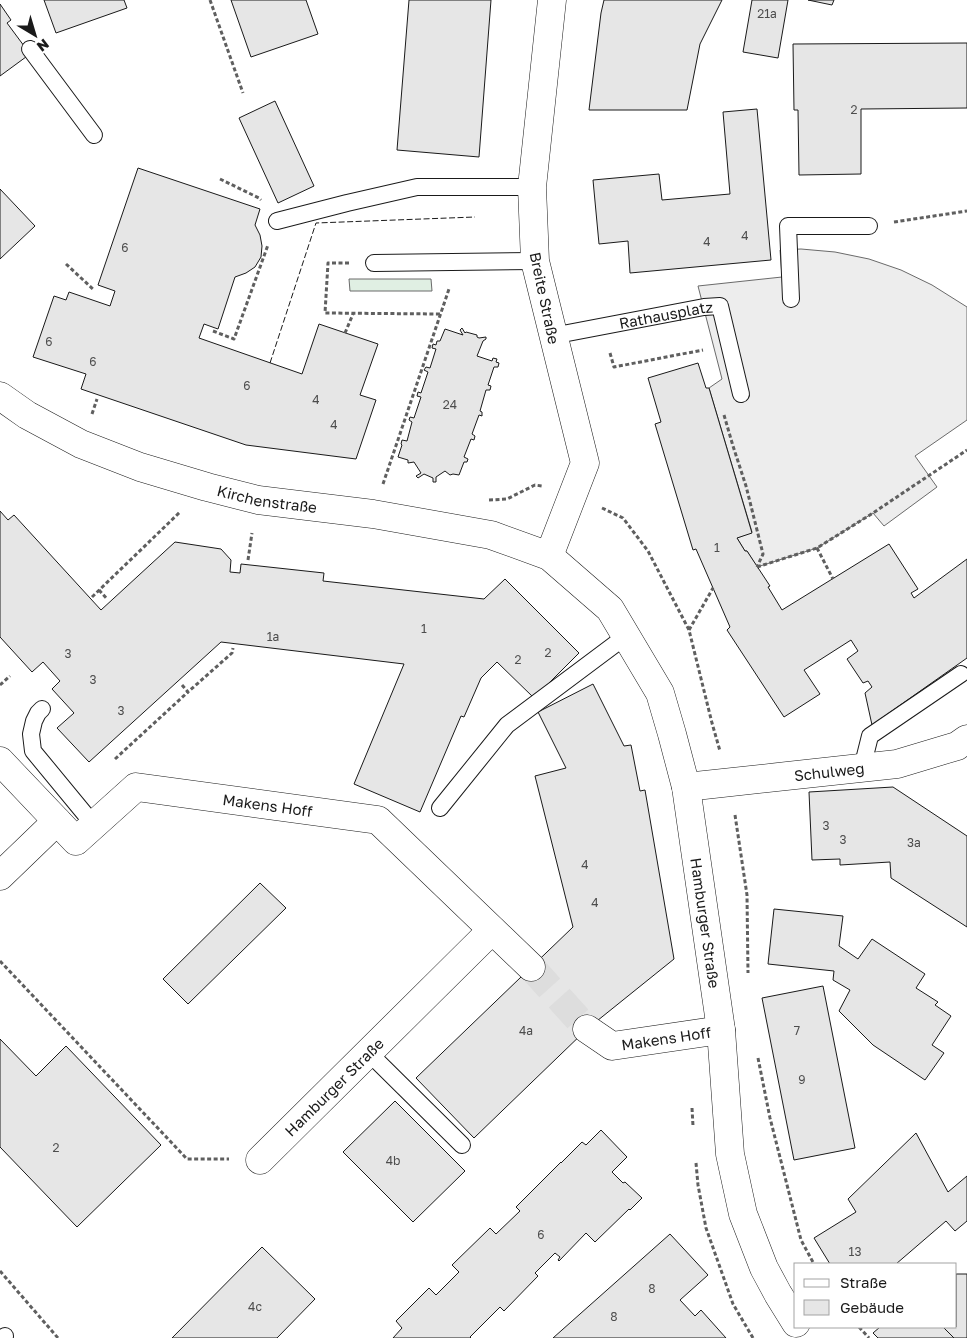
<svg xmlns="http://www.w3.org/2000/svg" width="967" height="1338" font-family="'Golos Text',sans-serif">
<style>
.green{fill:#e0efe3;stroke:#6a6a6a}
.parking{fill:#ededed;stroke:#6a6a6a}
.building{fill:#e6e6e6;stroke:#1a1a1a}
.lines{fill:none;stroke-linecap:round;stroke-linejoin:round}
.street-tunnel{stroke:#ddd;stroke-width:28;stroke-dasharray:28 14;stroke-linecap:butt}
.lane-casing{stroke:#1a1a1a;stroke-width:18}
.street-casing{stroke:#1a1a1a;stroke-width:29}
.secondary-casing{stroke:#1a1a1a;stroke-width:29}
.path{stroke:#5f5f5f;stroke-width:3;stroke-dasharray:4 2.5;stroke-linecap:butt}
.lane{stroke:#fff;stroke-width:16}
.street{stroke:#fff;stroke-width:28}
.secondary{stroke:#fff;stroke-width:28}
.fence{stroke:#1a1a1a;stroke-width:1;stroke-dasharray:6 2.5;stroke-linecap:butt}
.labels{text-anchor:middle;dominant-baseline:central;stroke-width:4;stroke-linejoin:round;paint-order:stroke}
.number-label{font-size:12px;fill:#4d4d4d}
.street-label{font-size:15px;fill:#1a1a1a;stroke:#fff}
</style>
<rect width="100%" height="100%" fill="#fff"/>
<path class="green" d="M349 279H431L432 291H350Z"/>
<path class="parking" d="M801 249 835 252 869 259 901 270 932 285 967 307V420L915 456 937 487 884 526 873 513 817 548 757 567 747 551H745L737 538 752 532 709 388 722 379 698 286 782 277 780 250Z"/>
<g class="building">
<path d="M44 0H124L127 8 56 33Z"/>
<path d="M231 0H306L318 34 251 57Z"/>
<path d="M409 0H491L479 157 397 150Z"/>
<path d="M604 0H722L700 44 687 110H589L601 13Z"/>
<path d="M752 0H788L778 58 743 52Z"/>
<path d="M808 0H834L832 5Z"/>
<path d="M0 4 11 20 7 23 30 54 0 76Z"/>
<path d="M967 43V108L861 109V174L799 175 798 110H794L793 44Z"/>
<path d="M275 101 314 186 278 203 239 118Z"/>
<path d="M757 109 771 260 630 273 628 241 599 244 593 180 659 174 662 200 730 194 723 112Z"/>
<path d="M138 168 260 209 255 225 260 235 262 246 261 257 255 267 246 273 235 277 218 329 204 324 199 338 302 374 319 324 378 344 360 395 376 400 356 459 246 445 81 389 86 374 33 357 54 296 66 300 69 292 110 306 115 291 98 285Z"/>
<path d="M0 189 35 226 0 259Z"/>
<path d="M462 328 465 333 466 332 477 335V337L479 338 486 337V339L483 341 477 356 492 361 493 358 497 359 496 362 499 363 498 367H494L488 385 491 386 490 390H486L480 411 482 412V416L479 415 472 434 475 436 474 440 471 439 464 457 468 459 467 462H464L459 475 453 474 450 475 445 471 436 477V482H433V478L424 474 418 478 416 476 421 473 414 462 408 463V460L398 457 402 445 401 444 402 440 407 441 412 422 409 420 410 417 414 418 421 397 417 396 418 392 421 393 428 372 424 370 426 367 430 368 436 349 432 348 433 344 436 345 437 341H440L445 329 463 335 460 330Z"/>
<path d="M698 363 706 388H709L752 533 737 538 745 551H747L770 586 768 587 782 610 889 544 918 589 911 593 914 598 967 559V658L872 725 865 693 872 687 868 681 863 683 847 659 858 651 851 640 804 670 820 694 784 717 727 630 730 627 696 549 693 550 655 424 661 422 648 378Z"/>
<path d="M0 511 8 520 14 515 101 610 175 542 221 549 231 560 230 572 240 573 241 564 324 573 323 581 484 599 505 579 579 653 534 698 497 662 481 678 464 717 461 716 420 812 354 784 404 664 221 642 89 762 57 728 74 713 52 689 60 681 43 662 32 672 0 637Z"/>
<path d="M593 684 624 746 631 745 640 791 645 790 674 959 587 1029 474 1138 416 1078 573 927 535 776 566 768 538 712Z"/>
<path d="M893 787 967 836V927L891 878 890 862 840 865V859L812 860 809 792Z"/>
<path d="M260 883 286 908 188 1004 163 979Z"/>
<path d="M774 909 843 916 839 946 858 959 872 939 925 974 916 988 938 1002 935 1005 951 1016 932 1045 944 1053 925 1080 873 1045 839 1011 850 990 833 980 834 971 768 964Z"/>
<path d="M823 986 855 1148 794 1160 762 998Z"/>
<path d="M0 1039 36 1076 66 1046 161 1145 77 1227 0 1147Z"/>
<path d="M395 1101 465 1171 413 1222 343 1152Z"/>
<path d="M601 1130 627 1157 612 1172 623 1183 625 1182 642 1198 630 1210 629 1209 595 1242 586 1233 559 1261 558 1260 560 1257 555 1253 535 1273 538 1276 504 1311 500 1307 470 1337 471 1338H393L402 1328 396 1321 429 1288 436 1295 459 1272 452 1265 490 1228 496 1234 520 1211 516 1207 561 1162V1163L582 1142 586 1145Z"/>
<path d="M916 1133 948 1192 967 1176V1221L955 1231 946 1221 896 1264H830L814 1238 856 1212 848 1199Z"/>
<path d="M670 1234 708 1275 680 1300 695 1316 701 1310 726 1338H553Z"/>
<path d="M262 1247 315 1299 277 1338H172Z"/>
<path d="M956 1274H967V1338H954L943 1327H956Z"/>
<path d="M880 1327H943L954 1338H878L873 1333Z"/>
</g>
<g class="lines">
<path class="street-tunnel" d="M531 967 587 1029"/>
<g class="lane-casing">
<g id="lane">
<path d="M30 49 94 135"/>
<path d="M277 221 347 203 417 187H532"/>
<path d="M374 263 535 261"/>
<path d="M791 299 788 226H869"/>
<path id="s1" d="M552 336 704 307 720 306 741 394"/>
<path d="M42 709 38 713 34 721 31 734 33 751 94 825"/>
<path d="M862 768 870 736 961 674"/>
<path d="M440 808 507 725 626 636"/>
<path d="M368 1052 462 1145"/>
<path d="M3 1338 5 1336"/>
</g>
</g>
<g class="street-casing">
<g id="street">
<path d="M549 556 585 463 535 261 532 187 552 0"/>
<path id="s2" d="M0 761 76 841 136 787 378 820 531 967"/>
<path id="s3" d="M686 787 897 764 957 746 967 739"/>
<path d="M0 876 57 821"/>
<path id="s4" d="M587 1029 612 1046 721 1030"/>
<path id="s5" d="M260 1160 492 930"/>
</g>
</g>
<g class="secondary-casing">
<g id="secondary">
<path id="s6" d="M0 396 27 415 81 444 140 467 207 487 258 500 373 514 491 535 549 556 610 609 660 693 672 734 686 787 721 1030 730 1154 743 1214 764 1268 778 1294 796 1323"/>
</g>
</g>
<g class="path">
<path d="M210 0 243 93"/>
<path d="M220 179 259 198 261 200"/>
<path d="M894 222 967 211"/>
<path d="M349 263H328L325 313 440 314"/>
<path d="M66 264 94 290"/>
<path d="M213 331 234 339 268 245"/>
<path d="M345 333 353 314"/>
<path d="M610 353 614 367 703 350"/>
<path d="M92 414 97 399"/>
<path d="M724 415 733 446 746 486 763 554 757 567"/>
<path d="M383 484 449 289"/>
<path d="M489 500 507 499 535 485 542 486"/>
<path d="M602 508 623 518 648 551 689 630 712 723 720 751"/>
<path d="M817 548 833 579"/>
<path d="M248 560 252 533"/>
<path d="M757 567 817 548 873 513 967 450"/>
<path d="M99 590 107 599"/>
<path d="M92 597 180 512"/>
<path d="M689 630 713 588"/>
<path d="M0 685 10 676"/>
<path d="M182 685 188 692 232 653 233 648"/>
<path d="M115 759 188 692"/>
<path d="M735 815 747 895 748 973"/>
<path d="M0 961 187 1159H229"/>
<path d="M758 1058 770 1118 801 1240 814 1264"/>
<path d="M692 1108 693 1126"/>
<path d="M696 1163 698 1185 706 1228 733 1304 753 1338"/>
<path d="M0 1271 58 1338"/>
<path d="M859 1327 869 1338"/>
</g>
<use href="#lane" class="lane"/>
<use href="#street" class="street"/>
<use href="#secondary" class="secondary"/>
<path class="fence" d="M270 363 316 223 475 217"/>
</g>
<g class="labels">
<g class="number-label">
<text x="767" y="13">21a</text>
<text x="854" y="109">2</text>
<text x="745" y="235">4</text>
<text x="707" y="241">4</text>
<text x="125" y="247">6</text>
<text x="49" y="341">6</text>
<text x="93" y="361">6</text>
<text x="247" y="385">6</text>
<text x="316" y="399">4</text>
<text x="450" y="404">24</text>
<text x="334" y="424">4</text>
<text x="717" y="547">1</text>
<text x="424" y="628">1</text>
<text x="273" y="636">1a</text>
<text x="548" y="652">2</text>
<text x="68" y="653">3</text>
<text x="518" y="659">2</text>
<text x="93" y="679">3</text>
<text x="121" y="710">3</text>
<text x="826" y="825">3</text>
<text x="843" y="839">3</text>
<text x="914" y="842">3a</text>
<text x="585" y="864">4</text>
<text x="595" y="902">4</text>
<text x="526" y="1030">4a</text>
<text x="797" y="1030">7</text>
<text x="802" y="1079">9</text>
<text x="56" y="1147">2</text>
<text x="393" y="1160">4b</text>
<text x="541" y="1234">6</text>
<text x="855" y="1251">13</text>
<text x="652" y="1288">8</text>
<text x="255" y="1306">4c</text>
<text x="614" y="1316">8</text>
</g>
<g class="street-label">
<text transform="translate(545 298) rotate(78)">Breite Straße</text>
<text stroke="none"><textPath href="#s1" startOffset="116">Rathausplatz</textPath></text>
<text stroke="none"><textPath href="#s6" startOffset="289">Kirchenstraße</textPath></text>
<text stroke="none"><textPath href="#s3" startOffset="144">Schulweg</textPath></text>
<text stroke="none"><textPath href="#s2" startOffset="324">Makens Hoff</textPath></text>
<text stroke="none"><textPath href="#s6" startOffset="991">Hamburger Straße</textPath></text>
<text stroke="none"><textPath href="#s4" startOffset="85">Makens Hoff</textPath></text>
<text stroke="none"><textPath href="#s5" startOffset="104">Hamburger Straße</textPath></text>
</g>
</g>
<rect x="794" y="1263" width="162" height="65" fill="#ffffff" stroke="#a3a3a3"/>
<rect x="804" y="1279" width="25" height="8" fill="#ffffff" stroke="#a3a3a3"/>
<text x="840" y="1288" font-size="15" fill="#1a1a1a">Straße</text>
<rect x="804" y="1300" width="25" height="15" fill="#e6e6e6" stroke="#a3a3a3"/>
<text x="840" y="1313" font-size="15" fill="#1a1a1a">Gebäude</text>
<g transform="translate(35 35) rotate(142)" stroke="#ffffff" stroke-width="4" paint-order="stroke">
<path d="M0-4L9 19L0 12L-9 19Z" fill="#1a1a1a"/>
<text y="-8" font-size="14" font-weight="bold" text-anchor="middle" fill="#1a1a1a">N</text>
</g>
</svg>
